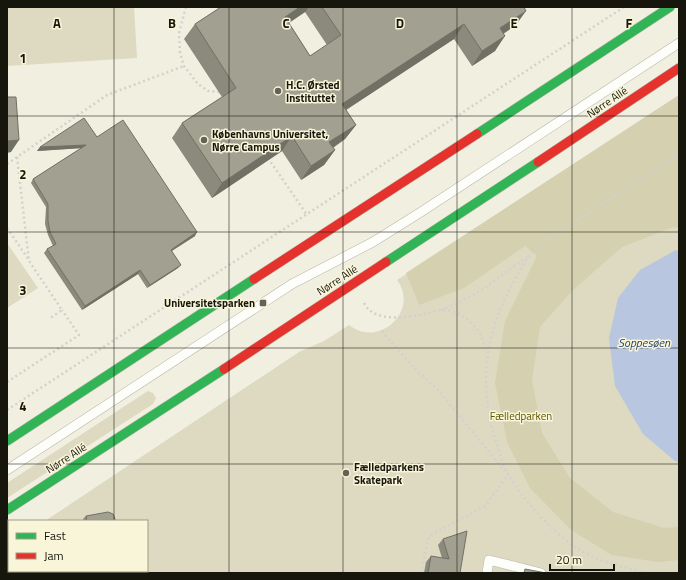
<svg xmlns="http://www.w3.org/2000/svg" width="686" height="580" font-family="'Titillium Web',sans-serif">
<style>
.green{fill:#dddac1}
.forest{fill:#d4d0b0}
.water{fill:#b8c6df}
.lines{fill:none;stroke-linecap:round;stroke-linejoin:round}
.lane-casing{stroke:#b8b7ac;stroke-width:10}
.fast-casing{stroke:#b8b7ac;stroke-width:10}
.jam-casing{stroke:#b8b7ac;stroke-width:10}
.path{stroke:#d2d1cd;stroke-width:2.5;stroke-dasharray:2 3;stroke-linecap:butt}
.lane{stroke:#fdfdfa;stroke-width:9}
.fast{stroke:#30b455;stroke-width:9}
.jam{stroke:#e5322d;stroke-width:9}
.wall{fill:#8b8a7c;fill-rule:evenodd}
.shaded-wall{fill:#717065}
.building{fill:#a2a090;stroke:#717065}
.grid{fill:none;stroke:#17160d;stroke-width:1;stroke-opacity:0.55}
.poi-dot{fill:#636257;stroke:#f8f5d9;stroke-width:1.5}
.labels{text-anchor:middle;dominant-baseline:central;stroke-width:3;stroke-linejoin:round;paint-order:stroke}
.poi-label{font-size:11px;font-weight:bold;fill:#17160d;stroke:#f8f5d9;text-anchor:start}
.street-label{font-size:11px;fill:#17160d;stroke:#f8f5d9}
.park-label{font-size:11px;fill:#5e5500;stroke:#f8f5d9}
.water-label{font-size:12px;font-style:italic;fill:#243d70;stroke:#f8f5d9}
.grid-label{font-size:13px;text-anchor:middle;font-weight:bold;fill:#17160d;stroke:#f8f5d9;stroke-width:3;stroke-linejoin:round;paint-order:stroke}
</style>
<rect width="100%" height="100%" fill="#f1efe0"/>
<g class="green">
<path d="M7 7H134L137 58 7 66Z"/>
<path d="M679 95V573H7V547L9 545V571H147V521H45L299 352 324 341 349 325C379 349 420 310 397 280Z"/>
<path d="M7 243 38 288 7 308Z"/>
<path d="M148 391 153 393 156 398 153 404 7 498V483Z"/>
</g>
<path class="forest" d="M679 95V227L671 228 622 247 571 292 540 327 532 380 542 433 570 478 613 512 664 528 679 527V560L658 562 612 555 571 530 530 488 507 442 495 383 505 321 537 256 525 246 464 288 419 305 406 273Z"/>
<path class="water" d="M676 250 679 251V462L675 461 643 434 615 386 609 338 618 298 640 270Z"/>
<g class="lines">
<g class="lane-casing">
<g id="lane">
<path d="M7 470 292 284 373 242 421 212 679 43"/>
<path d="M487 573 489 560 541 573"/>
</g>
</g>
<g class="fast-casing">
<g id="fast">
<path d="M477 134 670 7"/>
<path d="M386 262 538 162"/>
<path d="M7 441 254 279"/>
<path d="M7 510 224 369"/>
</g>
</g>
<g class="jam-casing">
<g id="jam">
<path d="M538 162 679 68"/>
<path d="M254 279 477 134"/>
<path d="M224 369 386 262"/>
</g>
</g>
<g class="path">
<path d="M186 7 179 33 180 53 184 66 198 84 208 91 220 92"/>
<path d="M17 157 29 261 62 310 49 319"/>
<path d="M268 158 307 215"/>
<path d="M7 164 107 95 184 66"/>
<path d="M7 228 29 260"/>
<path d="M364 303C374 324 410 317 429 313 433 312 437 310 441 310 457 309 474 322 481 335 483 340 485 347 487 353"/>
<path d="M441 310 458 303 482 290 527 257"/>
<path d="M382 331 412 366 438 390 508 475 485 506 429 536 421 573"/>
<path d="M7 382 79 335 62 310"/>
<path d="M7 410 624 7"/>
<path d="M646 573C622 567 596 561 575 547 552 531 523 500 509 476 504 468 501 457 498 448 477 389 484 329 517 276 521 269 525 261 530 255 536 249 542 244 548 239L679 154"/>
</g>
<use href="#lane" class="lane"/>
<use href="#fast" class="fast"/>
<use href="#jam" class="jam"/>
</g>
<g class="wall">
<path d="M221 7H524L516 25 504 33 495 51 472 66 454 39 346 110 356 125 345 139 333 148 335 150 324 165 301 180 282 151 212 198 172 138 182 123 222 97 184 39 195 24ZM305 12 327 45 310 56 289 23Z"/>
<path d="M97 137 195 236 172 251 178 268 147 288 138 274 82 310 44 253 47 249 53 246 48 235 45 224 46 207 31 183 33 179 81 148 37 151 40 147Z"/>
<path d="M86 516 115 521H84L83 519Z"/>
<path d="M443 539 460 573H424L426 562 431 556 442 558 438 545Z"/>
</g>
<g class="shaded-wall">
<path d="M300 7H309L305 12 275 32 285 17Z"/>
<path d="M526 11 516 25 490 43 500 28Z"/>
<path d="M464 24 454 39 332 119 342 104Z"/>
<path d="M505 36 495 51 472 66 482 51Z"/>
<path d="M356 125 345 139 319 157 329 142Z"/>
<path d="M292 136 282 151 212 198 222 183Z"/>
<path d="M19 140 11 152 7 153V141Z"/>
<path d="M86 145 84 148 37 151 40 147Z"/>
<path d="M335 150 324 165 301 180 311 166Z"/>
<path d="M197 232 195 236 168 253 171 250Z"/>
<path d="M181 265 178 268 147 288 150 285Z"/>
<path d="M140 270 138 274 82 310 85 306Z"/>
</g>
<g class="building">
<path d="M221 7H300L285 17 310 56 341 35 322 7H524L526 11 500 28 505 36 482 51 464 24 342 104 356 125 329 142 335 150 311 166 292 136 222 183 182 123 236 88 195 24Z"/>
<path d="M7 97H16L19 140 7 141Z"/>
<path d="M84 118 97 137 123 120 197 232 171 250 181 265 150 285 140 270 85 306 47 249 56 244 50 232 48 221V204L33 179 86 145 40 147Z"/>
<path d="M108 512 113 514 115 519V521H87L86 516Z"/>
<path d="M467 531 460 573H428L431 556 449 559 443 539Z"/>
<path d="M525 569 546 573H524Z"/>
</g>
<path class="grid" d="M114 7V521M229 7V573M343 7V573M457 7V573M572 7V573M7 116H679M7 232H679M7 348H679M7 464H679M114 571V573"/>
<g class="poi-dot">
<circle cx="278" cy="91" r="4"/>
<circle cx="204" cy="140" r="4"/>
<rect x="259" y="299" width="8" height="8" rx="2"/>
<circle cx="346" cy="473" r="4"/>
</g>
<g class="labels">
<g class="poi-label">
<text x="286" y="85">H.C. Ørsted<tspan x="286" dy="13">Instituttet</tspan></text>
<text x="212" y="134">Københavns Universitet,<tspan x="212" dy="13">Nørre Campus</tspan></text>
<text x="255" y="303" text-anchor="end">Universitetsparken</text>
<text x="354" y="467">Fælledparkens<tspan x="354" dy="13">Skatepark</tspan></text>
</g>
<g class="street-label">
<text transform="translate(607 102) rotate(-34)">Nørre Allé</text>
<text transform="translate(337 280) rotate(-33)">Nørre Allé</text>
<text transform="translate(66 458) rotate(-33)">Nørre Allé</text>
</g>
<g class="park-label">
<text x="521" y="416">Fælledparken</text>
</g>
<g class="water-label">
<text x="644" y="342">Soppesøen</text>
</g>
</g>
<g class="grid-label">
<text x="57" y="28">A</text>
<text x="172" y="28">B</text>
<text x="286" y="28">C</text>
<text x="400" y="28">D</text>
<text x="514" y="28">E</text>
<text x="629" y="28">F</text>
<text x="23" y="63">1</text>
<text x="23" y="179">2</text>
<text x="23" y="295">3</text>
<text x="23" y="411">4</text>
</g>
<rect width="686" height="580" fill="none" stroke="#17160d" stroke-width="16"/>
<rect x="8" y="520" width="140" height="52" fill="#f8f5d9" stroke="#9e9c87"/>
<rect x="16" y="533" width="20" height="6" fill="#30b455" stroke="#9e9c87"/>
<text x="44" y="540" font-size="12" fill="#17160d">Fast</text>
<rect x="16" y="553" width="20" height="6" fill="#e5322d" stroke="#9e9c87"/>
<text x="44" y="560" font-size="12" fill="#17160d">Jam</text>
<path d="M550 564v6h64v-6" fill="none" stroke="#17160d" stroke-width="2"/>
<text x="556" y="564" font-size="12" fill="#17160d" stroke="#f8f5d9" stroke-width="3" paint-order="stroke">20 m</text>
</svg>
